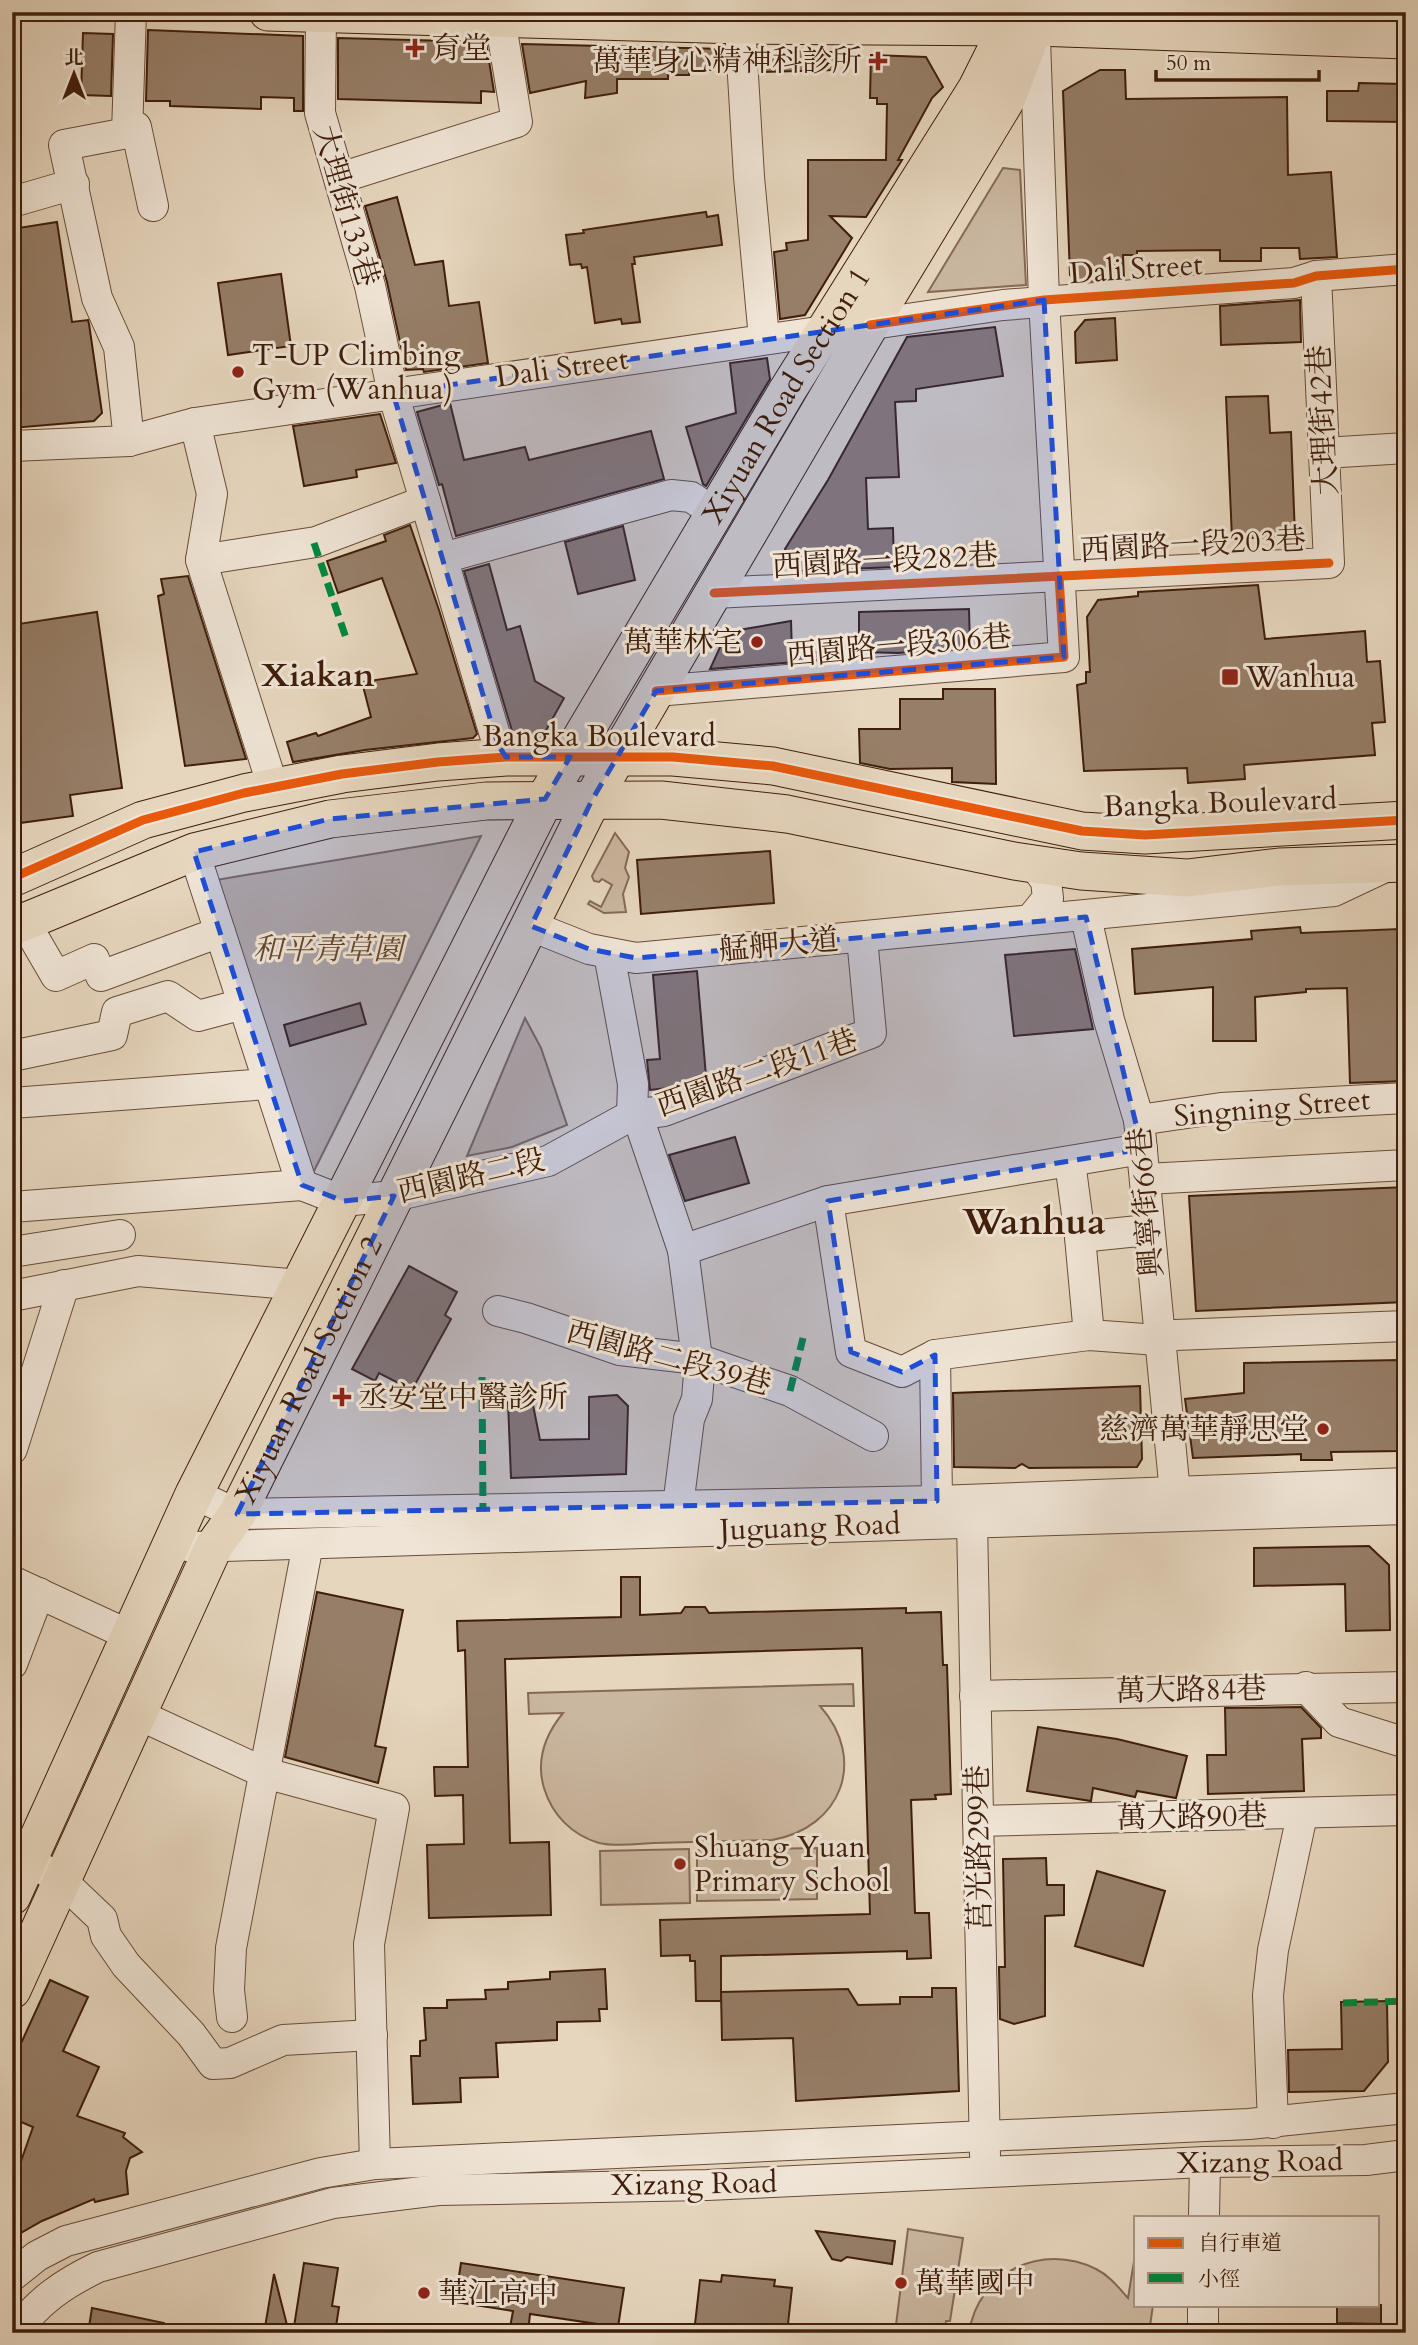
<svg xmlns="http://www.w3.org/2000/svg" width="1418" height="2345" font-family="Cardo,'Noto Serif TC',serif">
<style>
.green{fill:#cab7a0;stroke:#846a56;stroke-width:2}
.building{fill:#967e68;stroke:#3f1e0b;stroke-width:2}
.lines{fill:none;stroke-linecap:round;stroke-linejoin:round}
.minor-casing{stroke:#694c38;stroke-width:32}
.major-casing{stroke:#3f1e0b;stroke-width:39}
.minor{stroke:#efe4d5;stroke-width:30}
.major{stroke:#e6d6be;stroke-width:37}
.quiet{stroke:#00873e;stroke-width:7;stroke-dasharray:14 7;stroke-linecap:butt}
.cycleway-casing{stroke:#efe4d5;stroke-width:13}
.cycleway{stroke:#e8590c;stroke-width:9}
.marked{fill:#1d4ed8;fill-opacity:0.2;stroke:#1d4ed8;stroke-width:5;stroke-dasharray:14 9;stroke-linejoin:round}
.poi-dot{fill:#8f2418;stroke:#efe4d5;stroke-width:2.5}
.labels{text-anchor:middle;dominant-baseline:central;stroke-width:6;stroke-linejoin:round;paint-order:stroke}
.poi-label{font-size:30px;fill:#3f1e0b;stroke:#efe4d5;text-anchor:start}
.street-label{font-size:30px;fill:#3f1e0b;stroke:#efe4d5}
.park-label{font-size:30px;font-style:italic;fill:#624430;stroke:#efe4d5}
.quarter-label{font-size:33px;font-weight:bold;fill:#3f1e0b;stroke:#efe4d5}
.district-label{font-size:37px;font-weight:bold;fill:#3f1e0b;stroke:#efe4d5}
</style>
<rect width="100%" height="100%" fill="#e6d6be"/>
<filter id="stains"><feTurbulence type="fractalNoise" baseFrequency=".00286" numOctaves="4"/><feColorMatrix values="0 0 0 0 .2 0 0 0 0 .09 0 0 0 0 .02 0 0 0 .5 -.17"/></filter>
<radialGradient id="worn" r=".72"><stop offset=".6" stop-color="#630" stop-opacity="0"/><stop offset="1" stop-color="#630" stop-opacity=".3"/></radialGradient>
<g class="green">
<path d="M1003 168 1020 170 1026 285 928 292Z"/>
<path d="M615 833 629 852 625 868 629 877 623 894 626 912 604 913 588 904 590 901 601 907 612 885 602 879 599 882 594 881 592 876Z"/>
<path d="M481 836 311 1177 216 880Z"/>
<path d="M525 1018 541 1048 567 1125 512 1147 467 1156Z"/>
<path d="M853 1684 854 1706H820C868 1760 841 1828 772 1840 732 1841 693 1842 653 1843 636 1844 616 1847 599 1843 572 1835 552 1815 544 1788 536 1761 545 1735 563 1713L529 1714 528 1693Z"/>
<path d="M817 1848V1899L697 1901V1850Z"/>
<path d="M689 1849 690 1903 601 1905 600 1851Z"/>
<path d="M908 2229 963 2238 950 2321H946L945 2333H895Z"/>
<path d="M1136 2249V2305H1153L1149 2333H969C978 2272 1042 2242 1096 2269 1110 2276 1118 2287 1128 2298Z"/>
</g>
<g class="building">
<path d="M148 30 303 36V111H294V98L261 97V109L170 106V101H146Z"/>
<path d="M83 33 113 34 111 96 81 95Z"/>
<path d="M338 38 486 42 494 92 481 91V103L338 99Z"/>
<path d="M522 44 724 49 725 70H689V75H668V79H617V93L585 98 586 81 530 93Z"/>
<path d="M759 51 833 52V70L760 72Z"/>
<path d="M871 55 926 57 943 87 932 98 898 160H902L866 217 830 216 852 238 805 315 780 319 774 252 787 250 786 243 808 240V160H886L887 104H877V98H870Z"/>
<path d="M1100 70H1125L1126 99 1287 97 1288 175 1331 172 1337 257 1300 259 1299 248H1261V261H1220V250L1137 251V255H1123L1124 278 1078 282 1070 275 1063 91Z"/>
<path d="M1359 83 1406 84V122L1327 121V91H1358Z"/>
<path d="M397 197 415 265 443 261 449 306 479 302 488 363 424 372 423 369 406 370 387 282 365 206Z"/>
<path d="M706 212 707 217 718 215 722 245 634 257 635 264H632L640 322 622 324 621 319 595 323 587 267 582 268 581 264 570 265 566 235 584 233 583 230Z"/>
<path d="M57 222 72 322 88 320 89 324 102 413 94 421 12 428V330L20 329 12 279V229Z"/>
<path d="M281 274 291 346 228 355 218 283Z"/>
<path d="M1300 300 1301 342 1221 345 1220 306Z"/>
<path d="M1115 318 1117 360 1076 363 1075 332 1085 320Z"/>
<path d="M995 327 1003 376 916 389V401L895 402 899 477 866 478 868 529 893 528 894 567 800 571 785 549 828 480 907 337Z"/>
<path d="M767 358 770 379 706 486 703 484 686 427 736 413 730 363Z"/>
<path d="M1268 396 1270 433 1291 432 1295 536 1232 539 1226 397Z"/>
<path d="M450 403 464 460 525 447 529 460 651 431 664 479 456 536 442 484 439 485 417 412Z"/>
<path d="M380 414 396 463 356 470 357 477 304 486 293 426Z"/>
<path d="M410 525 439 610 477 734 473 738 365 750 293 762 287 742 316 733 318 736 371 717 362 682 417 674 382 578 338 593 327 561 386 541 384 535Z"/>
<path d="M623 526 635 580 578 594 565 542Z"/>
<path d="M489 564 507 630 520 626 535 681 564 698 544 734H513L464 571Z"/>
<path d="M188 576 246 759 185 766 158 596 164 594 161 579Z"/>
<path d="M1258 585 1265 639 1365 631 1367 662 1380 661 1385 722 1372 723 1375 755 1244 765 1245 779 1188 783 1187 768 1084 771 1077 685 1086 683V672H1090L1087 617 1098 600 1138 596V592Z"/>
<path d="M969 609 970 647 898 653 859 652V612Z"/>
<path d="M97 612 122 788 70 795 73 816 12 824V625Z"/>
<path d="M791 621 792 652H832V659L710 669 727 632Z"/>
<path d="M943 689H995L996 784 952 782V768L890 769 860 763 859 729H900V699H943Z"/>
<path d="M770 851 774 903 641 914 637 860Z"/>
<path d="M1300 927 1301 933 1400 929 1401 954H1404L1406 1081 1350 1083 1347 988 1306 989V992L1255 997 1256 1041H1213V987L1135 994 1132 949 1252 939 1251 931Z"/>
<path d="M1075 949 1093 1029 1014 1036 1005 955Z"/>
<path d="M697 971 706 1076 677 1087 650 1090 647 1060 660 1059 653 975Z"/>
<path d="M360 1003 366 1024 290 1046 284 1025Z"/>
<path d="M735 1137 749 1183 685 1201 669 1155Z"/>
<path d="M1406 1187V1302L1196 1311 1189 1196Z"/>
<path d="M409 1266 457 1292 445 1315 451 1319 412 1390 379 1373 375 1381 352 1369Z"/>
<path d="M1399 1360V1385H1406V1407H1401V1451L1331 1452 1332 1460H1301V1454L1193 1458 1185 1399 1244 1393V1363Z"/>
<path d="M1140 1386 1142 1459 1137 1467 1029 1468 1022 1464 1015 1468 954 1467 953 1393Z"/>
<path d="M617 1395 628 1406 626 1474 511 1478 508 1402 532 1400 540 1440 589 1439V1397Z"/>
<path d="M1369 1546 1389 1565 1390 1630 1346 1631 1345 1584 1254 1586V1548Z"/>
<path d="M621 1577H640V1615L681 1613 685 1607H705L709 1613 906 1608V1613L941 1612 943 1665H947L951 1794 935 1795 936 1799 911 1800 915 1913H929L931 1958 907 1959V1951L721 1956V2001H696L695 1961H690V1955L661 1956 660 1920 870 1914 862 1648 505 1659 510 1843 549 1842 551 1915 429 1918 427 1845 464 1844 463 1795 435 1796 434 1767H468L465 1650 458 1651 457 1621 621 1617Z"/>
<path d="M317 1592 403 1610 375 1746 386 1748 378 1783 285 1757Z"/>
<path d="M1301 1707 1321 1728V1738L1302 1739 1304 1791 1208 1794 1207 1755H1226L1225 1708Z"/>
<path d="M1038 1727 1117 1739 1187 1756 1176 1798 1137 1791 1135 1797 1093 1788 1091 1801 1027 1791Z"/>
<path d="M1046 1858 1047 1885H1064V1915L1045 1916V2016L1014 2024 1000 2019 999 1967H1005L1003 1859Z"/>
<path d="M1097 1871 1165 1891 1143 1966 1075 1946Z"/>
<path d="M605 1969 607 2009H599L600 2021 557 2022V2040L496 2043 498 2077 460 2078 461 2102 413 2104 411 2056H420V2041L426 2040 424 2008H447V2000L486 1999 485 1990 508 1989V1982L550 1979V1972Z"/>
<path d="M50 1980 88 1997 63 2051 99 2067 77 2116 125 2133 123 2137 142 2152 130 2158 126 2171 128 2194 95 2202 94 2199 42 2221 12 2238V2161L20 2164 33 2127 12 2118V2063Z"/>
<path d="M932 1988H956L959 2091 796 2101 793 2038 722 2040 721 1992 848 1989 858 2005 900 2004V1997H932Z"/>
<path d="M1387 2001 1388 2062 1364 2091 1289 2092 1288 2050 1342 2049 1341 2002Z"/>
<path d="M816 2231 895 2241 892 2264 847 2257 841 2261 832 2259Z"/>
<path d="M304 2263 338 2268 332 2306 339 2307 335 2333H293Z"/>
<path d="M461 2263 624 2288 618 2327 530 2314 528 2333H509L513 2311 455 2302Z"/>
<path d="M274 2274 289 2333H264Z"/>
<path d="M722 2275 775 2280 774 2286 792 2288 787 2333H694L700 2280 721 2282Z"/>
<path d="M1337 2305H1381V2324L1337 2323Z"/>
<path d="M92 2308 164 2323V2333H88Z"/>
</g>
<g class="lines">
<g class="minor-casing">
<g id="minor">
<path d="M321 16 320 113 370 286 393 393 498 745 506 757"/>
<path d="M740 25 749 177 764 338"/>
<path d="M127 133 136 127 153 206"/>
<path d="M340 178 517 122 500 19 492 12"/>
<path d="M12 202 74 184"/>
<path d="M195 423 212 494 201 560 273 787"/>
<path d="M129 441 119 347 97 298 64 145 127 133 131 12"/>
<path d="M12 446 129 441 195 423 1003 305 1294 283 1316 276 1406 269"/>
<path d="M1324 453 1406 448"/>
<path d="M443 558 671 495 691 497 715 513"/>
<path d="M201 560 316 542 425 501"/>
<path d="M714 593 1329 563 1316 276"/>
<path d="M656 691 1064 657 1044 300 1035 38"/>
<path d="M194 852 302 1185 343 1201 394 1196 548 1161 632 1115 664 1111 871 1033 862 938"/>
<path d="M1086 917 1109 1020 1139 1120 1175 1493"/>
<path d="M1031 919 1048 898 1046 881 1034 865"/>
<path d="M24 921 56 976 94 959 101 976 220 932"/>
<path d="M531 926 589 949 636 958 1334 891 1387 866"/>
<path d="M609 954 633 1084 632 1115"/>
<path d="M12 1056 112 1035 117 1012 168 996 198 1016 243 1004"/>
<path d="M12 1103 268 1084"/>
<path d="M632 1115 641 1126 683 1250 699 1374 697 1399 689 1419 678 1506"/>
<path d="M1139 1120 1221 1108 1406 1098"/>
<path d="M1070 1162 1080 1237 1089 1335"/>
<path d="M1146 1179 1406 1165"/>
<path d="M828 1201 851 1352 902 1372 935 1355"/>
<path d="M12 1207 302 1185"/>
<path d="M1080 1237 1148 1230"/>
<path d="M683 1250 828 1201 1142 1149"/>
<path d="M12 1252 120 1235"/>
<path d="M12 1296 138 1271 301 1285"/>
<path d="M498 1311 526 1318 620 1350 697 1359 790 1391 873 1436"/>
<path d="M12 1449 64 1285"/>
<path d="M194 1494 237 1514 937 1501 1406 1483"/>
<path d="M937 1501 935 1355 1089 1335 1158 1340 1175 1335 1406 1326"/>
<path d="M972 1522 985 2155"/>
<path d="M172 1544 194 1547 1406 1509"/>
<path d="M12 1581 129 1635"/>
<path d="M12 1664 39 1593"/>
<path d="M1306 1687 1339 1722 1406 1743"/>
<path d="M975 1696 1406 1687"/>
<path d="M137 1714 265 1773 394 1808 369 1944 375 2164"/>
<path d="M978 1821 1406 1810"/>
<path d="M12 1841 28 1860 61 1880 102 1919 106 1936 126 1965 191 2034 213 2064 230 2063 283 2040 372 2035"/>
<path d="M232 2017 229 1990 231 1948 308 1544"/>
<path d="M1273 2123 1268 1995 1273 1950 1302 1815"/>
<path d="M1204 2217 1205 2162"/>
<path d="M12 2276 37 2256 66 2241 321 2173 375 2164 1249 2124 1406 2108"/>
<path d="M15 2333C38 2301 63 2284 98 2267L333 2203 438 2190 707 2185 1205 2162 1366 2160 1406 2155"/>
<path d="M1203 2333V2305"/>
</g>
</g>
<g class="major-casing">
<g id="major">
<path d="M268 12 740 25 1035 27 1406 40"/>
<path d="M12 878 143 820 244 793 342 774 438 762 506 757H673L773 766 1082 831 1145 835 1406 820"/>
<path d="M12 927 194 852 330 819 486 801 661 800 787 814 1014 861 1081 871 1187 878 1279 867 1406 863"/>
<path id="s1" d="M12 1896 194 1494 545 799 787 391 977 88 1015 12"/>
<path id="s2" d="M12 1990 214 1546 237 1514 592 800 870 325 1006 100 1040 12"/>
</g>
</g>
<use href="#minor" class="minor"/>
<use href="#major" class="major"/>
<g class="quiet">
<path d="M314 543 347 641"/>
<path d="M482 1377 483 1511"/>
<path d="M790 1391 803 1338"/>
<path d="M1343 2003 1406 2001"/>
<path d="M1329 2330V2333"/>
</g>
<g class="cycleway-casing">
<g id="cycleway">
<path d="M870 325 1044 300 1294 283 1316 276 1406 269"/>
<path d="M714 593 1329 563"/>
<path d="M656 691 1064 657 1059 576"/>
<path d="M12 878 143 820 244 793 342 774 438 762 506 757H673L773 766 1082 831 1145 835 1406 820"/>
</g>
</g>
<use href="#cycleway" class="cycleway"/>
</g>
<path class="marked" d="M1044 300 1064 657 656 691 592 800 531 926 589 949 636 958 1086 917 1142 1149 828 1201 851 1352 902 1372 935 1355 937 1501 237 1514 394 1196 343 1201 302 1185 194 852 330 819 545 799 570 757H506L498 745 393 393Z"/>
<g class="poi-dot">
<path d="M411.5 37.5h7v7h7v7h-7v7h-7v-7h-7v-7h7z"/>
<path d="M874.5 50.5h7v7h7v7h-7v7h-7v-7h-7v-7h7z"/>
<circle cx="238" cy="372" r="7"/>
<circle cx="757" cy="642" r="7"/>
<rect x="1221" y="668" width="18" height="18" rx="3.5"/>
<path d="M338.5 1386.5h7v7h7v7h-7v7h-7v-7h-7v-7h7z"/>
<circle cx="1323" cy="1429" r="7"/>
<circle cx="680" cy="1864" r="7"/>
<circle cx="901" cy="2283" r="7"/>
<circle cx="424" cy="2293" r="7"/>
</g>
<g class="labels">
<g class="poi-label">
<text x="431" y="48">育堂</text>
<text x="862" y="61" text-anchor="end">萬華身心精神科診所</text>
<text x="252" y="355">T-UP Climbing<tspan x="252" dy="34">Gym (Wanhua)</tspan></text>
<text x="743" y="642" text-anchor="end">萬華林宅</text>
<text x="1246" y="677">Wanhua</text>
<text x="358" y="1397">丞安堂中醫診所</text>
<text x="1309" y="1429" text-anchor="end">慈濟萬華靜思堂</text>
<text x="694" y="1847">Shuang Yuan<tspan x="694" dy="34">Primary School</tspan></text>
<text x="915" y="2283">萬華國中</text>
<text x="438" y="2293">華江高中</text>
</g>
<g class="street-label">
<text transform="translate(346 206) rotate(74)">大理街133巷</text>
<text transform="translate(1136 269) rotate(-4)">Dali Street</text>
<text transform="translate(562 368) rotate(-8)">Dali Street</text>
<text stroke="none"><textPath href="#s1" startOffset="1690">Xiyuan Road Section 1</textPath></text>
<text transform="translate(1323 420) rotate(-93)">大理街42巷</text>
<text transform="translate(1193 545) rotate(-3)">西園路一段203巷</text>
<text transform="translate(885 561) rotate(-3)">西園路一段282巷</text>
<text transform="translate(899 646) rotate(-5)">西園路一段306巷</text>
<text x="599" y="736">Bangka Boulevard</text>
<text transform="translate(1220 803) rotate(-2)">Bangka Boulevard</text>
<text transform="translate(779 945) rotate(-5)">艋舺大道</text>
<text transform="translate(757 1073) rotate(-19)">西園路二段11巷</text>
<text transform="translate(1272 1108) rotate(-5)">Singning Street</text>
<text transform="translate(471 1176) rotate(-13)">西園路二段</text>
<text transform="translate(1146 1202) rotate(-95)">興寧街66巷</text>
<text transform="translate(669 1358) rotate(15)">西園路二段39巷</text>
<text stroke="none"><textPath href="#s2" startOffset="688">Xiyuan Road Section 2</textPath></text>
<text transform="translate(810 1527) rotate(-2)">Juguang Road</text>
<text transform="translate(1191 1690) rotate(-1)">萬大路84巷</text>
<text transform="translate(1192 1817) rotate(-1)">萬大路90巷</text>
<text transform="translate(979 1848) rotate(-91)">莒光路299巷</text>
<text transform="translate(1260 2162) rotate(-1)">Xizang Road</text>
<text transform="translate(694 2184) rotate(-1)">Xizang Road</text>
</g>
<g class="park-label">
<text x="328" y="949">和平青草園</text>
</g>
<g class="quarter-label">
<text x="318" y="675">Xiakan</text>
</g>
<g class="district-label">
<text x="1034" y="1222">Wanhua</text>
</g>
</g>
<rect width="1418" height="2345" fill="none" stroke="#e6d6be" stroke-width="42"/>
<rect x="14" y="14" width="1390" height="2317" fill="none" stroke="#3f1e0b" stroke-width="3.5"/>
<rect x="21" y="21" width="1376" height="2303" fill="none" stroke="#3f1e0b" stroke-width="2"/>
<rect x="1134" y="2216" width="245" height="91" fill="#efe4d5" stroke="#a99584" stroke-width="2"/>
<rect x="1148" y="2238" width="35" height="10" fill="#e8590c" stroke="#a99584" stroke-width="2"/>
<text x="1198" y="2250" font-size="21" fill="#3f1e0b">自行車道</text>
<rect x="1148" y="2273" width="35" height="10" fill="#00873e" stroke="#a99584" stroke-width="2"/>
<text x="1198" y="2286" font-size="21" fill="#3f1e0b">小徑</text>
<g transform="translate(74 74)" stroke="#efe4d5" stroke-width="5" paint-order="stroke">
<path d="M0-5L12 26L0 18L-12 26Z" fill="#3f1e0b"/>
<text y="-10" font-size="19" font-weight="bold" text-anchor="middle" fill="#3f1e0b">北</text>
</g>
<path d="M1156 70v10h163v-10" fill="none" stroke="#3f1e0b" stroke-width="3.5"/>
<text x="1166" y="70" font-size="21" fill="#3f1e0b" stroke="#efe4d5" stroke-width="5" paint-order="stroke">50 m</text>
<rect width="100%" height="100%" filter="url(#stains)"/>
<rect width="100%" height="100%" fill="url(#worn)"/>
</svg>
